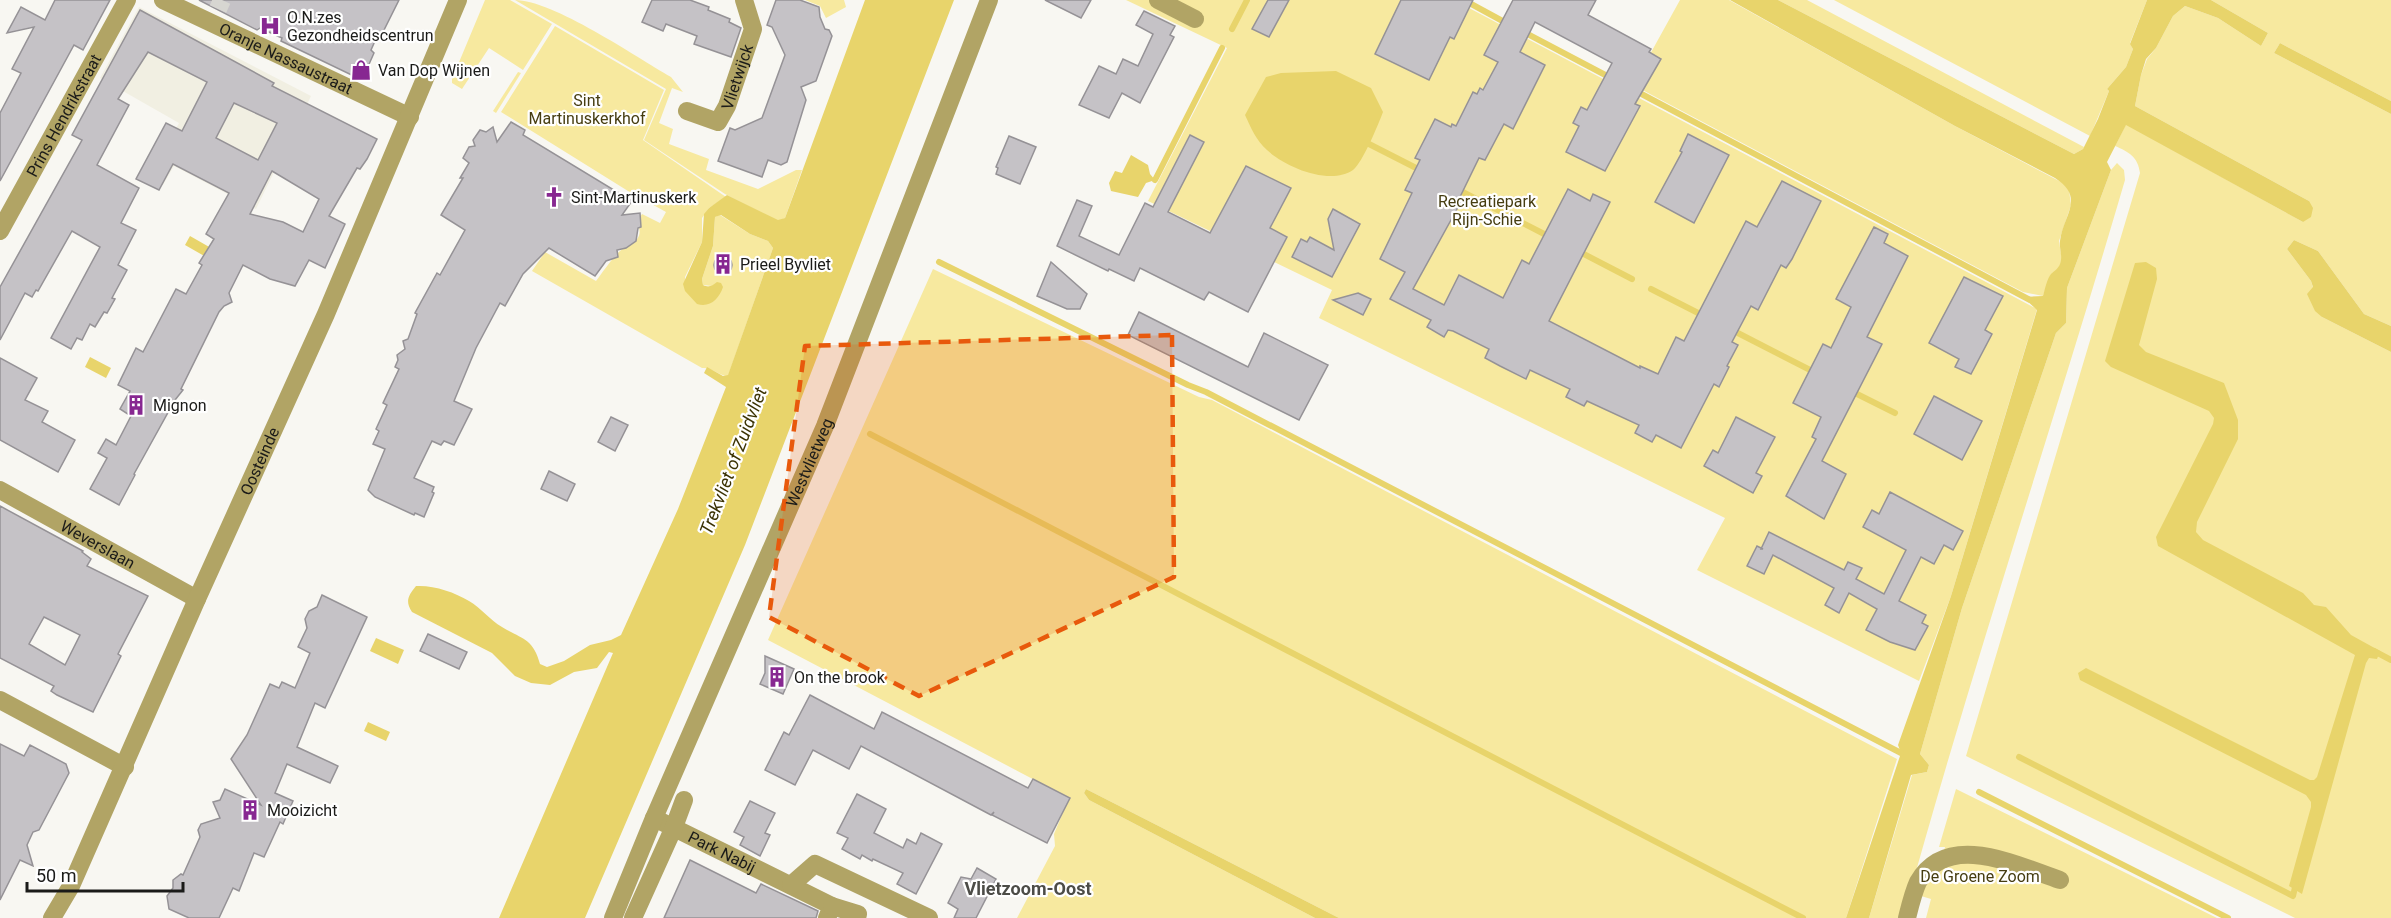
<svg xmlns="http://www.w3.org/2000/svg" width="2391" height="918" font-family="Roboto,sans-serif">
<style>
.built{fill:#f1efe2}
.green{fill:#f7e99f}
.water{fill:#e8d46b}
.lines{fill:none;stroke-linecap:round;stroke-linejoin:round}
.stream{stroke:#e8d46b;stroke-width:6}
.building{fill:#c5c2c6;stroke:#959296;stroke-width:1.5;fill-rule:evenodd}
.minor-tunnel{stroke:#d7d6d1;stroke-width:18;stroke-dasharray:18 9;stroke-linecap:butt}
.minor{stroke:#b1a465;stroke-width:18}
.marked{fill:#e8590c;fill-opacity:0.2;stroke:#e8590c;stroke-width:4.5;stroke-dasharray:12 8;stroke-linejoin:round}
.labels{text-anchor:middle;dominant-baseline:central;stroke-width:4.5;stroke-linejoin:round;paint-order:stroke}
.poi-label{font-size:16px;fill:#1b1b19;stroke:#fff;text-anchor:start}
.street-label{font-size:16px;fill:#1b1b19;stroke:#fff}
.park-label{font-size:16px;fill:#463d11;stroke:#fff}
.water-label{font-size:18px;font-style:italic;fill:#3c3304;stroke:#fff}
.neighbourhood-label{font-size:18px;font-weight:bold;fill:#4c4c47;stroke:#fff}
</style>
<rect width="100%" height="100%" fill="#f8f7f2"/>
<path class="built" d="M139 7 311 96 256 209 174 166 163 185 150 178 179 123 100 78Z"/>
<g class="green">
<path d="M485 0H510L552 24 523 70 489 48 462 89 452 83V79Z"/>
<path d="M515 0C553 0 636 57 671 77L683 92 672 88 659 123 673 129 669 144 709 159 706 170 758 189 796 170H802L785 218 778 221 725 194 644 140 666 89Z"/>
<path d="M805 0H844L846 7 826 18 820 6Z"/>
<path d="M1126 0H1454L2037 309 1951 596 1919 681 1697 570 1725 518 1319 318 1332 290 1148 201 1227 48Z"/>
<path d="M1680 0H1729L1955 126 2063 183 2069 190 2071 205 2059 241 2062 260 2059 268 2050 276 2043 296 2023 292 1633 85Z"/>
<path d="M1778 0H1807L2084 147 2083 149 2074 154Z"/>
<path d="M1834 0H2147L2130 43 2133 49 2126 67 2107 89 2109 91 2090 136Z"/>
<path d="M2211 0H2391V101L2280 43 2274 53 2391 114V326L2364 314 2318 251 2294 240 2287 249 2311 281 2322 317 2391 352V918H2295L1966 756 2140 173C2138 157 2129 152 2115 146L2126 124 2303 222 2309 201 2135 106 2141 75 2147 59 2156 48 2173 16 2185 6 2218 18 2261 46 2268 33Z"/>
<path d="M555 26 664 90 643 140 726 197 709 208 702 218V242L685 277V291L712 286 703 285 702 279 713 246 715 217 720 215 750 234 768 241 773 248 728 376C719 376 712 367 702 368L532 271 545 252 596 281C602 273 613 257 620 251 630 243 646 241 637 222L642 214 660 223 666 212 628 191 501 112Z"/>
<path d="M518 72 521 73 496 113 493 111Z"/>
<path d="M2117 163 2124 170 2125 180C2053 426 1971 670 1903 918H1869L1912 775 1927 772 1929 765 1920 754 1962 608 2056 333 2066 323 2067 288 2111 170Z"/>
<path d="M933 269 1199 397 1212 400 1897 759 1846 918H1339L1086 789 1084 793 1089 800 1315 918H1017L1055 846 1054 834 1069 798 768 640Z"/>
<path d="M1956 789 2217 918H1926L1931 899 1921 896 1933 862H1941L1945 847H1939Z"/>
</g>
<g class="water">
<path d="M865 0H954L745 545 585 918H499L613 653 609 652 597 668 574 672 550 685 531 683 515 676 492 653 412 612C405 601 408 596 416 586 434 585 454 592 469 601 481 608 490 620 502 627 522 639 533 638 540 664L547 667 564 661 590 645 611 640 621 635 678 509 726 387 704 373 707 367 723 376 728 375 773 248 768 241 750 234 721 215 715 217 713 246 702 279 703 285C709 288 712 286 717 282L721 283 723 287C719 299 710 308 697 304L685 291 683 284 702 242 704 214 709 208 727 195 778 220 785 218Z"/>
<path d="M1730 0H1778L2074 154 2083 149 2098 119 2109 91 2107 89 2126 67 2133 49 2130 44 2147 0H2211L2268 33 2261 46 2218 18 2185 6 2173 16 2156 48 2146 59 2141 75 2135 106 2309 201 2313 208 2311 217 2303 222 2126 125 2107 162 2111 170 2067 288 2066 323 2056 333 1962 608 1920 754 1929 765 1927 772 1911 775 1869 918H1846L1901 753 1898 745 1951 596 2037 310 2023 297 2043 296C2045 289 2047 279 2051 274 2055 270 2058 269 2060 264 2063 256 2059 249 2060 241 2063 215 2086 198 2055 178L1955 126Z"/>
<path d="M2280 43 2391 101V114L2274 53Z"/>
<path d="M1336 71 1371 88 1383 112C1378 125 1363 162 1353 170 1330 186 1285 167 1267 150 1256 140 1251 128 1245 115L1266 77 1281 73Z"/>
<path d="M1131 155 1148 165 1150 174 1155 180 1146 183 1138 197 1111 191 1109 183 1115 171 1122 173Z"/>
<path d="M190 236 211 248 206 257 185 245Z"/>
<path d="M2294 240 2318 251 2364 314 2391 326V352L2322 317 2315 311 2307 294 2313 287 2311 281 2287 249Z"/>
<path d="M2146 262 2156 268 2157 279 2139 345 2146 352 2224 383 2238 420V439L2197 522 2196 532 2203 540 2303 593 2314 605 2326 607 2351 635 2380 651 2377 659 2369 658 2366 663 2302 894 2289 886 2311 807V802L2306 795 2080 680 2078 673 2086 668 2310 780H2314L2317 777 2355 655 2158 546 2156 537 2213 424 2214 418 2209 411 2111 367 2105 361 2135 263Z"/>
<path d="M90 357 111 368 106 378 85 367Z"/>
<path d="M376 638 404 650 398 664 370 651Z"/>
<path d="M368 722 390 732 386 741 364 731Z"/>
<path d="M1086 789 1339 918H1315L1089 800 1084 793Z"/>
</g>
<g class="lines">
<g class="stream">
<path d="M1464 0 1508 24"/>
<path d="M1232 29 1247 0"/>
<path d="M1522 31 1611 78"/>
<path d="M1634 90 2030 300"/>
<path d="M1369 144 1422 171"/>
<path d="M1155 180 1222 48"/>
<path d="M1455 188 1550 237"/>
<path d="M1578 251 1632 279"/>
<path d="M939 262 1188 385 1206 392 1901 753"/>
<path d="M1651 289 1704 316"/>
<path d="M1732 330 1816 373"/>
<path d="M1849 390 1895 413"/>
<path d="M870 434 1803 918"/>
<path d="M2374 651 2391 660"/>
<path d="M2019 757 2293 896 2296 883"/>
<path d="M1979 792 2228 918"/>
</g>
</g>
<g class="building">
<path d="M55 0H110L83 50 74 45 0 181V113L21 73 12 69 34 27 7 33 21 7 45 20Z"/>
<path d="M199 0H399L383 32H379L371 50 374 53 362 80 281 41 282 38 260 28 257 30Z"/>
<path d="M652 0H690L709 7 708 10 730 19 729 22 741 28 731 57 694 44 697 36 666 24 663 31 642 22Z"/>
<path d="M776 0H800L819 7 820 17 825 29 829 30 832 36 816 81 801 87 806 100 787 162 781 165 768 160 762 177 718 161 730 128 735 130 762 118 785 55 772 27 767 25Z"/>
<path d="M1045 0H1091L1081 18Z"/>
<path d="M1268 0H1289L1269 37 1252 29Z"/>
<path d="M1401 0H1473L1454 39 1450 37 1429 80 1375 54Z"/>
<path d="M1513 0H1596L1588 15 1651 49 1649 52 1661 59 1635 104 1640 106 1605 171 1566 152 1579 126 1573 123 1581 107 1587 110 1612 63 1535 22 1520 52 1545 65 1513 129 1504 124 1485 160 1479 158 1459 199 1462 200 1413 289 1444 305 1459 275 1503 298 1522 260 1529 264 1568 189 1590 201 1593 194 1610 202 1549 321 1640 368V366L1658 374 1676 337 1684 341 1746 221 1757 227 1782 181 1821 201 1792 259 1786 268 1781 265 1758 310 1751 306 1732 342 1738 345 1727 366 1729 367 1719 387 1714 384 1681 448 1656 435 1652 442 1635 433 1639 425 1587 401 1584 406 1566 397 1570 389 1530 370 1526 379 1500 366 1485 358 1489 349 1453 331 1448 330 1444 337 1427 327 1431 320 1390 299 1405 272 1380 259 1412 193 1405 190 1420 160 1415 158 1435 119 1451 127 1452 124 1456 126 1473 92 1477 94 1480 88 1483 90 1498 62 1484 55Z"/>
<path d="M140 10 274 83 272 86 377 139 367 159 360 169 357 168 329 216 345 224 325 268 309 260 295 286 270 279 243 265 229 293 232 302 224 306 219 312 181 389 183 390 175 400 134 474 135 475 119 505 90 489 107 458 98 453 106 439 116 445 131 416 120 409 130 391 118 385 136 348 143 352 176 289 186 294 202 265 199 263 214 239 206 234 229 193 173 164 159 190 136 179 166 123 182 131 207 82 148 52 118 99 129 105 97 165 139 188 121 223 136 230 118 265 127 270 112 298 115 299 107 313 104 312 95 327 90 324 82 340 77 338 71 349 51 338 100 247 72 231 38 291 36 290 32 297 25 293 0 340V287L82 140 72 135ZM234 103 277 123 258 160 216 138ZM272 171 319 199 303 232 283 222 250 214Z"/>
<path d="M1144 11 1175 26 1170 35 1174 37 1140 103 1122 93 1109 118 1079 105 1099 66 1116 74 1123 59 1138 66 1153 34 1136 25Z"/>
<path d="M511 122 525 130 523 135 632 201 622 215 640 213 641 227 638 228 636 241 626 248 617 250 618 257 606 261 595 276 549 248 523 274 505 306 500 303 476 348 454 401 472 409 454 445 444 441 441 445 432 441 414 478 434 487 432 492 434 493 424 517 415 513 414 515 375 497 368 490 385 449 373 444 379 431 376 429 387 405 383 403 399 369 395 367 398 360 397 355 405 349 403 341 408 339 417 314 415 313 437 273 440 275 465 230 441 215 463 178H460L469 163 463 158 469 147 475 146 473 140 480 130 486 132 493 127 497 142Z"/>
<path d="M1688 134 1729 155 1694 223 1655 202 1682 152 1680 151Z"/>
<path d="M1190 135 1204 142 1168 212 1210 233 1246 166 1291 188 1270 228 1287 237 1248 312 1209 292 1204 300 1140 268 1134 281 1109 269 1108 271 1057 246 1077 200 1092 206 1079 236 1119 255 1145 203 1153 207Z"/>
<path d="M1009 136 1036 147 1020 184 996 174 998 168 996 167Z"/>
<path d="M1333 209 1360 224 1332 277 1292 257 1301 239 1307 242 1310 237 1334 250 1328 219Z"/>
<path d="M1874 227 1888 234 1884 243 1908 256 1867 337 1882 344 1822 461 1846 474 1824 519 1786 496 1816 439 1812 437 1821 417 1793 403 1823 344 1831 348 1851 307 1836 299Z"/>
<circle cx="723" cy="265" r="9"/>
<path d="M1051 262 1087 294 1080 309H1067L1037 296Z"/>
<path d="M1964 277 2003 296 1985 330 1992 334 1971 374 1955 367 1959 359 1929 343Z"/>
<path d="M1358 293 1371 299 1363 315 1333 300Z"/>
<path d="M1139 312 1248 367 1264 333 1328 365 1299 420 1128 335Z"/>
<path d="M0 358 37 378 25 400 48 411 42 422 75 440 58 472 0 440Z"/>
<path d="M1934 396 1982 421 1962 460 1914 434Z"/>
<path d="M611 417 628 425 615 451 598 442Z"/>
<path d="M1736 417 1775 437 1756 473 1762 476 1753 493 1704 466 1713 450 1718 453Z"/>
<path d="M549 471 575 484 567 501 541 489Z"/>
<path d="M1890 492 1963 531 1953 550 1944 545 1934 564 1921 557 1899 601 1926 615 1922 623 1928 626 1915 650 1890 642 1866 630 1877 609 1849 593 1839 613 1825 605 1834 588 1773 555 1764 574 1747 566 1757 546 1763 549H1761L1769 532 1844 570 1848 562 1862 568 1856 579 1884 594 1906 550 1863 527 1872 510 1879 514Z"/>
<path d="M0 506 83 551 82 552 91 559 87 566 148 596 118 654 121 656 93 712 57 695 51 691 54 686 0 658ZM44 617 80 635 65 665 29 644Z"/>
<path d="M322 595 367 617 325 708 315 703 297 747 338 766 330 783 287 764 275 793 293 801 283 824 280 822 264 857 254 853 239 891 233 888 219 918H189L169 909 167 896 173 888V880L181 874 183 875 200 837 198 830 201 824 220 818 213 802 220 800 225 789 261 805 231 759 247 735 270 684 279 688 282 682 295 688 310 653 298 647 307 628 305 619 309 611 317 607Z"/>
<path d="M428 634 467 652 459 669 420 651Z"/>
<path d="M765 656 794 669 783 694 760 684 765 673Z"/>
<path d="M810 695 874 729 882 712 1028 788 1033 779 1070 798 1047 843 992 815 994 812 991 815 861 746 849 769 813 750 795 785 765 770 784 732 789 735Z"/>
<path d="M0 744 24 756 30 745 66 764 69 773 39 830 33 832 27 845 33 866 20 860 0 900Z"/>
<path d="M857 794 886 809 874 833 903 848 907 839 916 844 921 833 942 844 916 894 897 884 903 873 873 859 872 861 862 855 860 859 842 849 848 838 837 833Z"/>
<path d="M750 801 775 813 765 833 770 835 760 856 740 845 744 837 734 832Z"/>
<path d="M690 860 756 893 761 884 818 911 816 918H664Z"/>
<path d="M977 868 996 879 976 918H954L958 909 948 903 961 877 971 879Z"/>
</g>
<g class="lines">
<path class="minor-tunnel" d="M218 9 222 0"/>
<g class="minor">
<path id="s1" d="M163 0 410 117"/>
<path d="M1158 0 1195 19"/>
<path id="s2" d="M687 111 718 122 727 106 753 29 744 0"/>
<path id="s3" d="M0 231 127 0"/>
<path id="s4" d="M0 490 197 599"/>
<path d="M0 700 125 767"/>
<path id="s5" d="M654 818 832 906 827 918"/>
<path d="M791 885 815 864 929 918"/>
<path d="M832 906 858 914 857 918"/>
<path id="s6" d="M52 918 71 886 197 599 326 314 458 0"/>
<path id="s7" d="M613 918 654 818 825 426 989 0"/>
<path d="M633 918 674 827 684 800"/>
<path d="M1907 918C1910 906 1913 893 1918 882 1948 830 2018 866 2060 880"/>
</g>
</g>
<path class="marked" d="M1172 335 1174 577 919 696 769 617 805 346Z"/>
<defs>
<g id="hospital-bare" transform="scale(1.62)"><path d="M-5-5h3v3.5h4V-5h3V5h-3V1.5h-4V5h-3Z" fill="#872791" stroke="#fff" stroke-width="2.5" paint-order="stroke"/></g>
<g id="shop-bare" transform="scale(1.62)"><path d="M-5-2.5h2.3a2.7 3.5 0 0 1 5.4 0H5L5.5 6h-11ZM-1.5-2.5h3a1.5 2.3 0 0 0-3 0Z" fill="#872791" stroke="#fff" stroke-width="2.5" paint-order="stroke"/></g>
<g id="church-bare" transform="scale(1.62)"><path d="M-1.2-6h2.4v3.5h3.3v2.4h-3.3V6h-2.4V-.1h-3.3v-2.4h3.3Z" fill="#872791" stroke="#fff" stroke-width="2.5" paint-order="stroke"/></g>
<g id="building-bare" transform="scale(1.62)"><path d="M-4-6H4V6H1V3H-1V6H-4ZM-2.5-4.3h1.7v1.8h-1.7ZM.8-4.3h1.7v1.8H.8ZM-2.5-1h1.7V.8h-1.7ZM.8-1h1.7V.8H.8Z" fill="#872791" stroke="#fff" stroke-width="2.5" paint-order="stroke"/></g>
</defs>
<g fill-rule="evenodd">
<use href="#hospital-bare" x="270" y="26"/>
<use href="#shop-bare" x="361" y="70"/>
<use href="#church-bare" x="554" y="197"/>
<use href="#building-bare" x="723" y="264"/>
<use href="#building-bare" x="136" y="405"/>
<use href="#building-bare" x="777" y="677"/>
<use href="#building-bare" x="250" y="810"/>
</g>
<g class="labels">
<g class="poi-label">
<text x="287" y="17">O.N.zes<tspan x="287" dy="18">Gezondheidscentrun</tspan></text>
<text x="378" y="70">Van Dop Wijnen</text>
<text x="571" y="197">Sint-Martinuskerk</text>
<text x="740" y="264">Prieel Byvliet</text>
<text x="153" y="405">Mignon</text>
<text x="794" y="677">On the brook</text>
<text x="267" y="810">Mooizicht</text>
</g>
<g class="street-label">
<text stroke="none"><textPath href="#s1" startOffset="136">Oranje Nassaustraat</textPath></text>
<text stroke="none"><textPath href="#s2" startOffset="82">Vlietwijck</textPath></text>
<text stroke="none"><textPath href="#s3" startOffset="132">Prins Hendrikstraat</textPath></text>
<text stroke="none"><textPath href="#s6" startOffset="502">Oosteinde</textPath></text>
<text stroke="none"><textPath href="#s7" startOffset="496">Westvlietweg</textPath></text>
<text stroke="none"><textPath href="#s4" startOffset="112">Weverslaan</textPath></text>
<text stroke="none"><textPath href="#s5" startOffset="76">Park Nabij</textPath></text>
</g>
<g class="park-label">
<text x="587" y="100">Sint<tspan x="587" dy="18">Martinuskerkhof</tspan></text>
<text x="1487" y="201">Recreatiepark<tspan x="1487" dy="18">Rijn-Schie</tspan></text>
<text x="1980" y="876">De Groene Zoom</text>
</g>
<g class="water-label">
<text transform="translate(733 461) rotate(-69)">Trekvliet of Zuidvliet</text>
</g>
<g class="neighbourhood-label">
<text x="1028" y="888">Vlietzoom-Oost</text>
</g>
</g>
<path d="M27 882v9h156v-9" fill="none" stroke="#1b1b19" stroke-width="3"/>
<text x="36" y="882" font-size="18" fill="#1b1b19" stroke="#ffffff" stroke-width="4.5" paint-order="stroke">50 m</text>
</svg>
